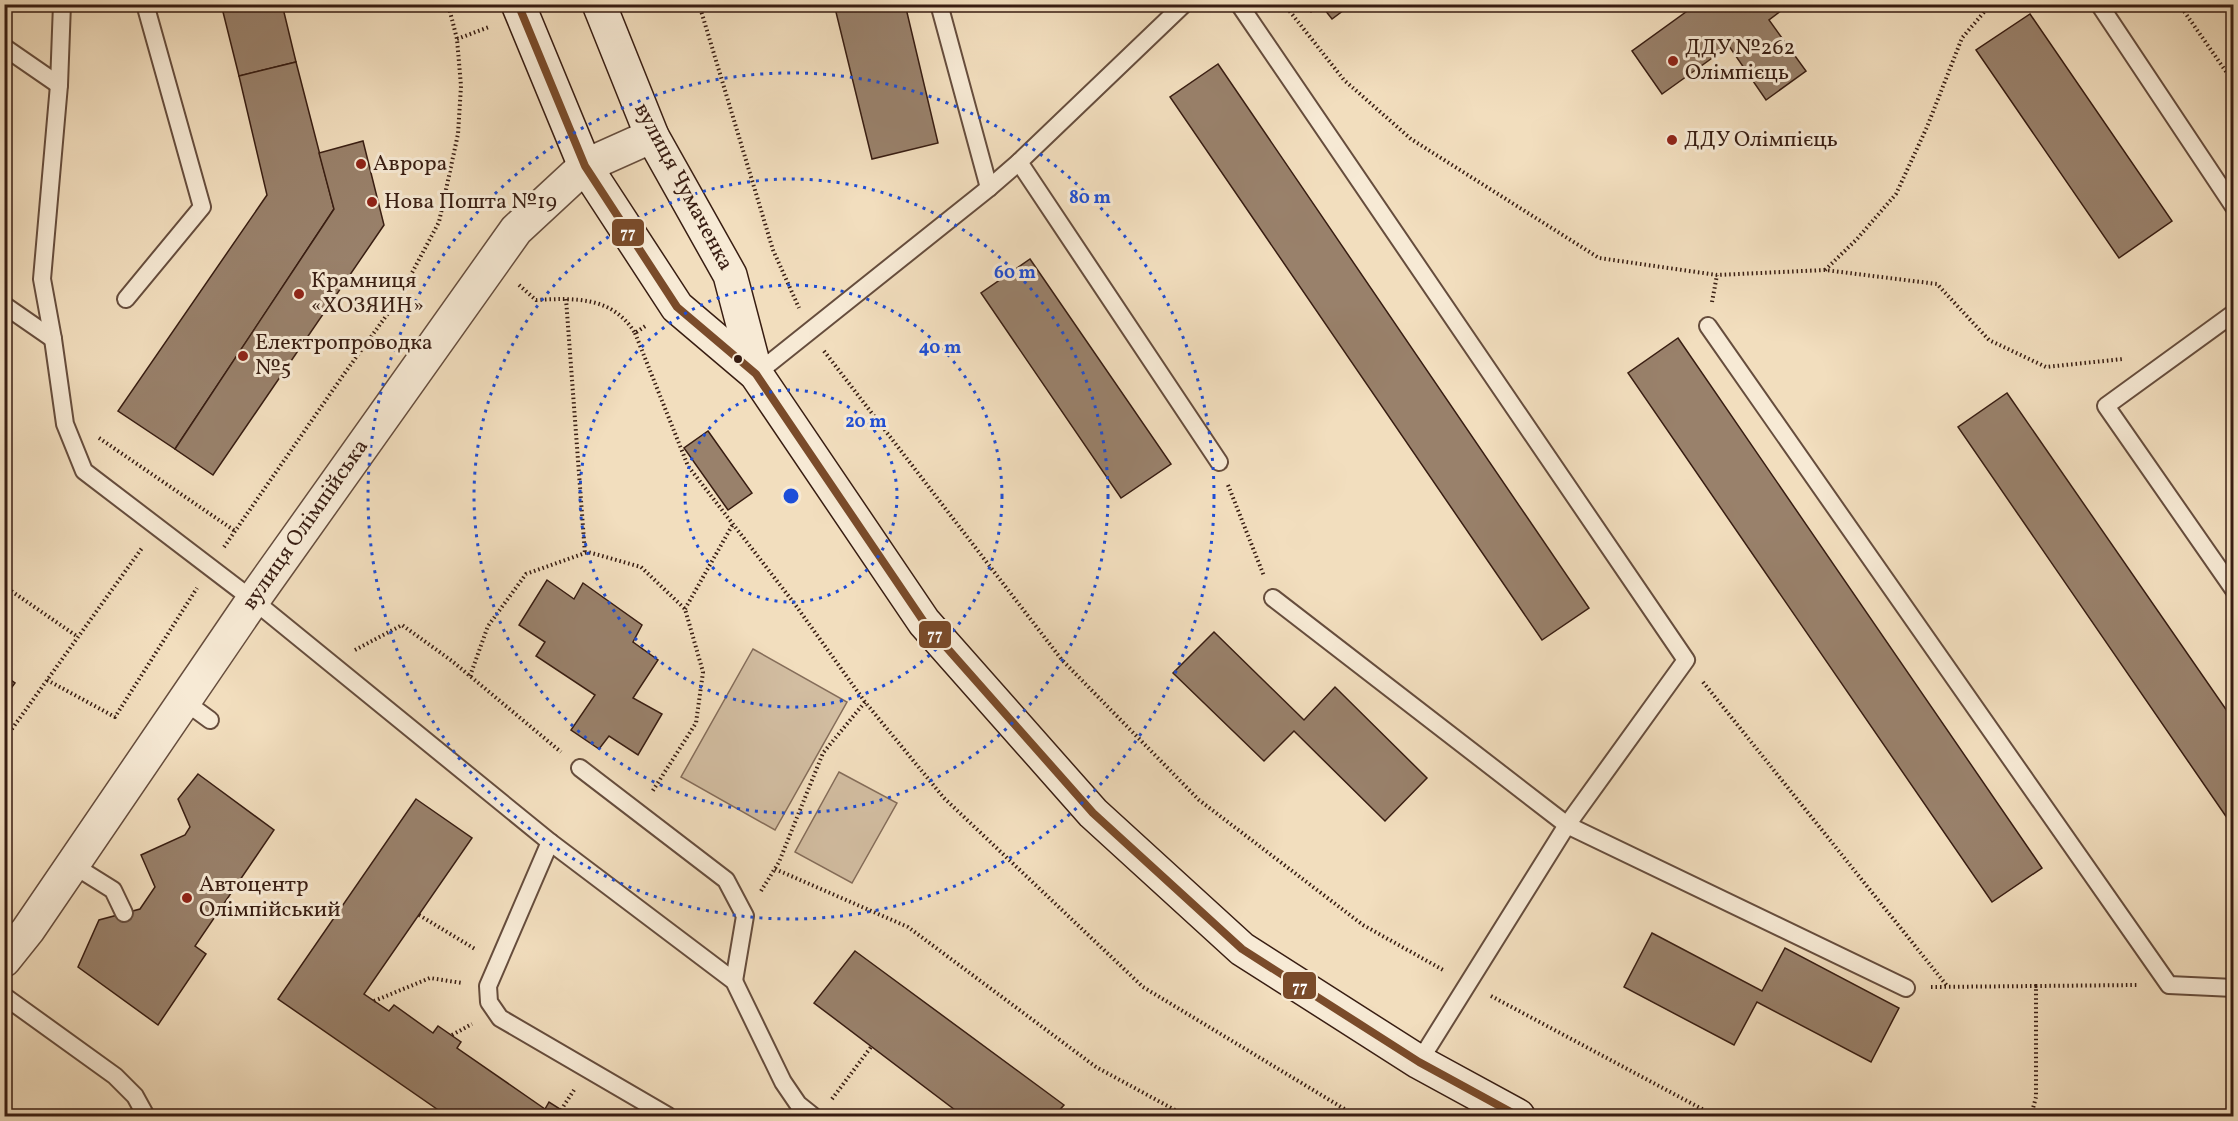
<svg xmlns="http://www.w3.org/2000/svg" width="2238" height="1121" font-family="Vollkorn,serif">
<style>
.green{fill:#d2bda1;stroke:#856d5a;stroke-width:1.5}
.building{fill:#99816b;stroke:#381d12;stroke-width:1.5}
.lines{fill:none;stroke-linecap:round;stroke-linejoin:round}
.lane-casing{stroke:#664d3d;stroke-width:20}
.street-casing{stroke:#664d3d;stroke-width:36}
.secondary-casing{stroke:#381d12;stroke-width:36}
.path{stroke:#381d12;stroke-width:4;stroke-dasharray:1.5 3;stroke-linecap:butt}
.lane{stroke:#f7ead5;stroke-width:16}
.street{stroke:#f7ead5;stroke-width:33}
.secondary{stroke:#f7ead5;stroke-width:33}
.bus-1-casing{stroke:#f7ead5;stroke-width:12}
.bus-1{stroke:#7a4b2a;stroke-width:8}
.ring{fill:none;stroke:#1d4ed8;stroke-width:3;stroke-dasharray:3 6}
.poi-dot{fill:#8f2418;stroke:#f7ead5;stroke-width:2}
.bus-dot{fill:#381d12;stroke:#f7ead5;stroke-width:2}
.labels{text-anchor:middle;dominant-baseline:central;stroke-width:6;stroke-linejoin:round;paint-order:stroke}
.poi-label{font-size:22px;fill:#381d12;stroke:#f7ead5;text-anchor:start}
.street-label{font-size:22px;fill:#381d12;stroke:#f7ead5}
.centre{fill:#1d4ed8;stroke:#f7ead5;stroke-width:3}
.ring-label{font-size:18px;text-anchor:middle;font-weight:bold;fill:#1d4ed8;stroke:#f7ead5;stroke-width:6;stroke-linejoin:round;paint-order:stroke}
.line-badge{stroke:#f7ead5;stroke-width:2}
.badge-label{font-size:16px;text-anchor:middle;font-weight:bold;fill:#fff}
</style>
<rect width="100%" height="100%" fill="#f2debe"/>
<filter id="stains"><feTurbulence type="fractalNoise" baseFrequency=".00333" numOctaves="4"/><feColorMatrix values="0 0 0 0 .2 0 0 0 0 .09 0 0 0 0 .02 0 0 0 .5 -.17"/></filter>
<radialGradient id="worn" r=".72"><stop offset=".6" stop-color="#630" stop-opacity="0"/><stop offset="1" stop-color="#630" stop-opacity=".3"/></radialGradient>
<g class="green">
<path d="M753 649 847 702 775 830 681 777Z"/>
<path d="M839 772 897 803 852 883 795 852Z"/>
</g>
<g class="building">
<path d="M221 4H282L296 62 239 76Z"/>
<path d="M834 4H905L938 143 872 159Z"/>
<path d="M1305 4H1352L1332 19 1321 5 1311 12Z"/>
<path d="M1697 4H1790L1769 20 1806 71 1766 100 1729 46 1662 94 1632 51Z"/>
<path d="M2030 14 2172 221 2119 258 1976 50Z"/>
<path d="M296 62 334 209 175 449 118 411 267 195 239 76Z"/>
<path d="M1218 64 1589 608 1542 640 1170 97Z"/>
<path d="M363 141 384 225 213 475 175 449 334 209 319 153Z"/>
<path d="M1030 259 1171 464 1121 498 981 293Z"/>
<path d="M1678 338 2042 868 1992 902 1628 373Z"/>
<path d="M2007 393 2234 721V828L1958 427Z"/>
<path d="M708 431 752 493 728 510 684 448Z"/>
<path d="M547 580 574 599 583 583 642 625 633 642 658 660 633 698 662 714 638 755 609 736 599 749 571 730 595 695 536 656 545 642 519 625Z"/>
<path d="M1214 632 1304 720 1335 687 1427 778 1385 821 1294 731 1264 761 1173 673Z"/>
<path d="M4 675 15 683 4 698Z"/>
<path d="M198 774 274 830 195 946 206 954 158 1025 78 967 99 920 140 909 155 887 141 855 185 835 190 827 178 799Z"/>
<path d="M416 799 472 838 364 994 389 1011 394 1005 433 1033 438 1026 461 1042 457 1048 545 1109 549 1102 571 1116H447L278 999Z"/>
<path d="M1652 933 1762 991 1785 948 1899 1008 1871 1062 1757 1002 1734 1045 1624 987Z"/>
<path d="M855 951 1064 1105 1054 1116H963L814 1003Z"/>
</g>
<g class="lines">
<g class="lane-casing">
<g id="lane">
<path d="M62 4 59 85 42 279 53 339 65 424 84 471 253 600 550 842 734 981 783 1082 798 1104 813 1116"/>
<path d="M939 4 989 188"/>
<path d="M1239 4 1686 660 1567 825 1419 1062"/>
<path d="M2099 4 2234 207"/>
<path d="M4 47 59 85"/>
<path d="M1019 162 1219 462"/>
<path d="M126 299 202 207 145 4"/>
<path d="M4 305 53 339"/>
<path d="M2234 313 2106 406 2234 590"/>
<path d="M1708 326 2169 985 2234 988"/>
<path d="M756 374 989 188 1019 162 1184 4"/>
<path d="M1273 598 1567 825 1906 988"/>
<path d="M184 701 210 720"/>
<path d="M580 768 726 880 745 916 734 981"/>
<path d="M550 842 488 986 489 1002 500 1018 668 1116"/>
<path d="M73 865 113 890 124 913"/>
<path d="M4 996 115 1076 135 1096 146 1116"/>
</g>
</g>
<g class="street-casing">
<path id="street" d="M4 960 28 930 253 600 516 230 585 166 652 136"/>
</g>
<g class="secondary-casing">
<g id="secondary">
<path d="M518 4 585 166 677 307 756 374 924 622 1093 813 1242 949 1419 1062 1518 1116"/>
<path d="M599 4 652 136 730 275 756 374"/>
</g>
</g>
<g class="path">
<path d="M699 4 773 250 799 308"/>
<path d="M1284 4 1344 80 1411 139 1599 258 1717 275 1825 270 1937 284 1989 340 2046 367 2123 359"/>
<path d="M2179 4 2234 83"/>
<path d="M457 39 489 27"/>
<path d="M1825 270 1857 239 1896 194 1927 127 1962 38 1991 4"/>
<path d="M519 285 536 300C575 298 612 296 635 333L647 325"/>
<path d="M566 299 585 554"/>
<path d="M1712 302 1717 275"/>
<path d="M635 333 688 466 794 603 865 702 944 798 1143 987 1356 1116"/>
<path d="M824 351 1062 660 1199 800 1363 925 1445 971"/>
<path d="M99 438 235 531"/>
<path d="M1228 485 1264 576"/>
<path d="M224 547 344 374 397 301 439 222 458 134 461 86 457 39 448 4"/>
<path d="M4 586 78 637"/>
<path d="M685 609 733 524"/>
<path d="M355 650 402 625 452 661 561 752"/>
<path d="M470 676 488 626 526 574 588 552 641 567 685 609 703 672 696 723 652 792"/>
<path d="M47 680 115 717 197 588"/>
<path d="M1703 682 1948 987"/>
<path d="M4 740 142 548"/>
<path d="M775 869 908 927 1096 1067 1186 1116"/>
<path d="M761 891 779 862 823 753 865 702"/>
<path d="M419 915 475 949"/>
<path d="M1931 987 2036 986"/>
<path d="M1491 996 1715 1116"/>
<path d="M374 1001 430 978 462 983"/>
<path d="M452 1035 472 1024"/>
<path d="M832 1099 871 1047"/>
<path d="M561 1110 574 1090"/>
<path d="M2031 1116 2036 1097V986L2138 985"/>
</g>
<use href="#lane" class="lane"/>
<use href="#street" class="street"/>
<use href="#secondary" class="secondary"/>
<g class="bus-1-casing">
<path id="bus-1" d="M518 4 585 166 677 307 756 374 924 622 1093 813 1242 949 1419 1062 1518 1116"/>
</g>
<use href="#bus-1" class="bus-1"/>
</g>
<g class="ring">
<circle cx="791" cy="496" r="106"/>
<circle cx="791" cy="496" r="211"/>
<circle cx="791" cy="496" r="317"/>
<circle cx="791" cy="496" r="423"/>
</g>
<g class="poi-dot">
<circle cx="1673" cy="61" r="6"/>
<circle cx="1672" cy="140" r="6"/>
<circle cx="361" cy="164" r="6"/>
<circle cx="372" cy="202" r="6"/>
<circle cx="299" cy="294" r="6"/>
<circle cx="243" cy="356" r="6"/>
<circle cx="187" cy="898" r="6"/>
</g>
<circle class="bus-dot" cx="738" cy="359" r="5"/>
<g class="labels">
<g class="poi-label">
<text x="1685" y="48">ДДУ №262<tspan x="1685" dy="25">Олімпієць</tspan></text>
<text x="1684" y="140">ДДУ Олімпієць</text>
<text x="373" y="164">Аврора</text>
<text x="384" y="202">Нова Пошта №19</text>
<text x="311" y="281">Крамниця<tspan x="311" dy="25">«ХОЗЯИН»</tspan></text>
<text x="255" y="343">Електропроводка<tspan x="255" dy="25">№5</tspan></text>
<text x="199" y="885">Автоцентр<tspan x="199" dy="25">Олімпійський</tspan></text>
</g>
<g class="street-label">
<text transform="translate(683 187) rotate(62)">вулиця Чумаченка</text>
<text transform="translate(306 525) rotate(-55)">вулиця Олімпійська</text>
</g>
</g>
<circle cx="791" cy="496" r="9" class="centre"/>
<g class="ring-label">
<text x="1090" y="203">80 m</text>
<text x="1015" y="278">60 m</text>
<text x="940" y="353">40 m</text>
<text x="866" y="427">20 m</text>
</g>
<g class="line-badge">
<rect x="611" y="218" width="34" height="29" rx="6" fill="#7a4b2a"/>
<rect x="918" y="620" width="34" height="29" rx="6" fill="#7a4b2a"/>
<rect x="1282" y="971" width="35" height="29" rx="6" fill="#7a4b2a"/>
</g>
<g class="badge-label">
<text x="628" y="238">77</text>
<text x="935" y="640">77</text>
<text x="1300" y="992">77</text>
</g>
<rect width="2238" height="1121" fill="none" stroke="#f2debe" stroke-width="24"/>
<rect x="6" y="6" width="2226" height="1109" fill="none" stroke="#381d12" stroke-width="3"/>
<rect x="12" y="12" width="2214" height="1097" fill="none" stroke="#381d12" stroke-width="1.5"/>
<rect width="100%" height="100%" filter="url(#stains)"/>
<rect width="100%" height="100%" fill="url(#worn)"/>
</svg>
